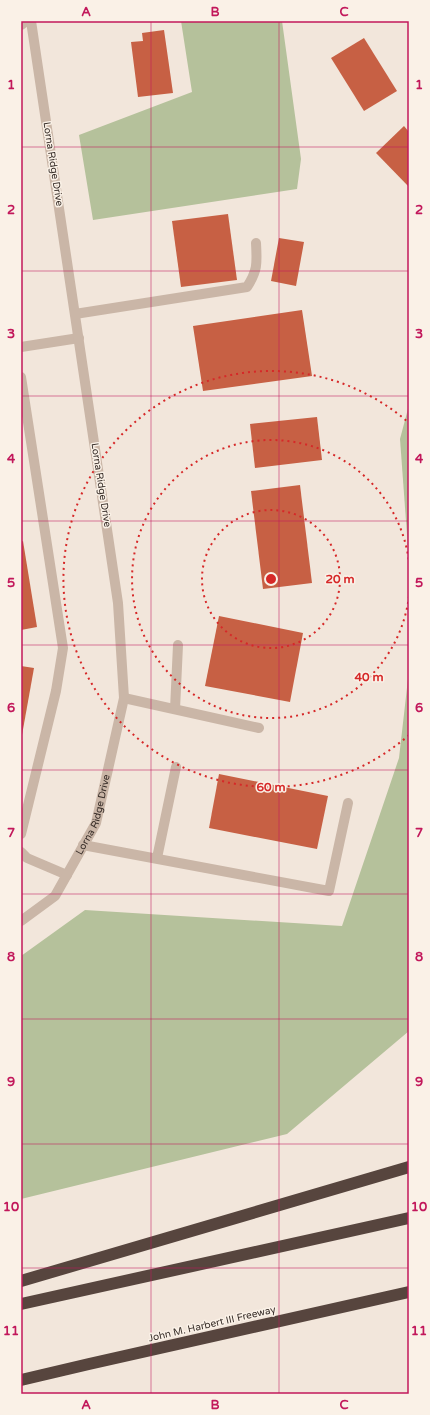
<svg xmlns="http://www.w3.org/2000/svg" width="430" height="1415" font-family="'Varela Round',sans-serif">
<style>
.green{fill:#b5c19b}
.building{fill:#c76044}
.lines{fill:none;stroke-linecap:round;stroke-linejoin:round}
.service{stroke:#cab6a7;stroke-width:10}
.minor{stroke:#cab6a7;stroke-width:10}
.motorway{stroke:#57453e;stroke-width:12}
.grid{fill:none;stroke:#c2185b;stroke-width:1;stroke-opacity:0.55}
.ring{fill:none;stroke:#d62828;stroke-width:2;stroke-dasharray:2 4}
.labels{text-anchor:middle;dominant-baseline:central;stroke-width:3;stroke-linejoin:round;paint-order:stroke}
.street-label{font-size:10px;fill:#362c27;stroke:#faf1e7}
.centre{fill:#d62828;stroke:#faf1e7;stroke-width:2}
.ring-label{font-size:12px;text-anchor:middle;font-weight:bold;fill:#d62828;stroke:#faf1e7;stroke-width:3;stroke-linejoin:round;paint-order:stroke}
.neatline{fill:none;stroke:#c2185b;stroke-width:1.5}
.grid-label{font-size:13px;text-anchor:middle;font-weight:bold;fill:#c2185b}
</style>
<rect width="100%" height="100%" fill="#f2e6db"/>
<g class="green">
<path d="M181 21H282L301 159 297 189 93 220 79 135 192 92Z"/>
<path d="M409 405V562L400 439Z"/>
<path d="M409 670V1031L287 1134 21 1199V956L85 910 342 926 399 758Z"/>
</g>
<g class="building">
<path d="M164 30 173 93 138 97 131 42 143 41 142 33Z"/>
<path d="M364 38 397 91 364 111 331 58Z"/>
<path d="M404 126 409 132V187L376 153Z"/>
<path d="M228 214 237 280 181 287 172 221Z"/>
<path d="M279 238 304 242 296 286 271 281Z"/>
<path d="M302 310 312 376 203 391 193 326Z"/>
<path d="M317 417 322 460 255 468 250 424Z"/>
<path d="M300 485 312 583 263 589 251 491Z"/>
<path d="M23 541 37 627 21 630V542Z"/>
<path d="M219 616 303 633 290 702 205 686Z"/>
<path d="M21 666 34 668 22 735H21Z"/>
<path d="M219 774 328 796 317 849 209 828Z"/>
</g>
<g class="lines">
<g class="service">
<path d="M21 25 26 21"/>
<path d="M75 314 247 287C258 270 257 263 256 243"/>
<path d="M21 347 79 338"/>
<path d="M21 377 63 648 56 691 21 834"/>
<path d="M124 698 259 728"/>
<path d="M175 709 178 645"/>
<path d="M83 845 329 891 348 803"/>
<path d="M21 852 27 858 67 875"/>
<path d="M157 858 176 767"/>
</g>
<path class="minor" id="s1" d="M21 921 55 896 96 823 124 698 118 603 31 21"/>
<g class="motorway">
<path d="M21 1281 409 1167"/>
<path d="M21 1304 409 1218"/>
<path d="M21 1380 89 1364 409 1292"/>
</g>
</g>
<path class="grid" d="M151 21V1394M279 21V1394M21 147H409M21 271H409M21 396H409M21 521H409M21 645H409M21 770H409M21 894H409M21 1019H409M21 1144H409M21 1268H409"/>
<g class="ring">
<circle cx="271" cy="579" r="69"/>
<path d="M409 596A139 139 0 1 1 409 562"/>
<path d="M409 735A208 208 0 1 1 409 423"/>
</g>
<g class="labels">
<g class="street-label">
<text transform="translate(53 164) rotate(81)">Lorna Ridge Drive</text>
<text transform="translate(101 485) rotate(81)">Lorna Ridge Drive</text>
<text stroke="none"><textPath href="#s1" startOffset="133">Lorna Ridge Drive</textPath></text>
<text transform="translate(212 1324) rotate(-13)">John M. Harbert III Freeway</text>
</g>
</g>
<circle cx="271" cy="579" r="6" class="centre"/>
<g class="ring-label">
<text x="340" y="583">20 m</text>
<text x="369" y="681">40 m</text>
<text x="271" y="791">60 m</text>
</g>
<rect width="430" height="1415" fill="none" stroke="#faf1e7" stroke-width="44"/>
<rect x="22" y="22" width="386" height="1371" class="neatline"/>
<g class="grid-label">
<text x="86" y="16">A</text>
<text x="215" y="16">B</text>
<text x="344" y="16">C</text>
<text x="11" y="89">1</text>
<text x="419" y="89">1</text>
<text x="11" y="214">2</text>
<text x="419" y="214">2</text>
<text x="11" y="338">3</text>
<text x="419" y="338">3</text>
<text x="11" y="463">4</text>
<text x="419" y="463">4</text>
<text x="11" y="587">5</text>
<text x="419" y="587">5</text>
<text x="11" y="712">6</text>
<text x="419" y="712">6</text>
<text x="11" y="837">7</text>
<text x="419" y="837">7</text>
<text x="11" y="961">8</text>
<text x="419" y="961">8</text>
<text x="11" y="1086">9</text>
<text x="419" y="1086">9</text>
<text x="11" y="1211">10</text>
<text x="419" y="1211">10</text>
<text x="11" y="1335">11</text>
<text x="419" y="1335">11</text>
<text x="86" y="1409">A</text>
<text x="215" y="1409">B</text>
<text x="344" y="1409">C</text>
</g>
</svg>
